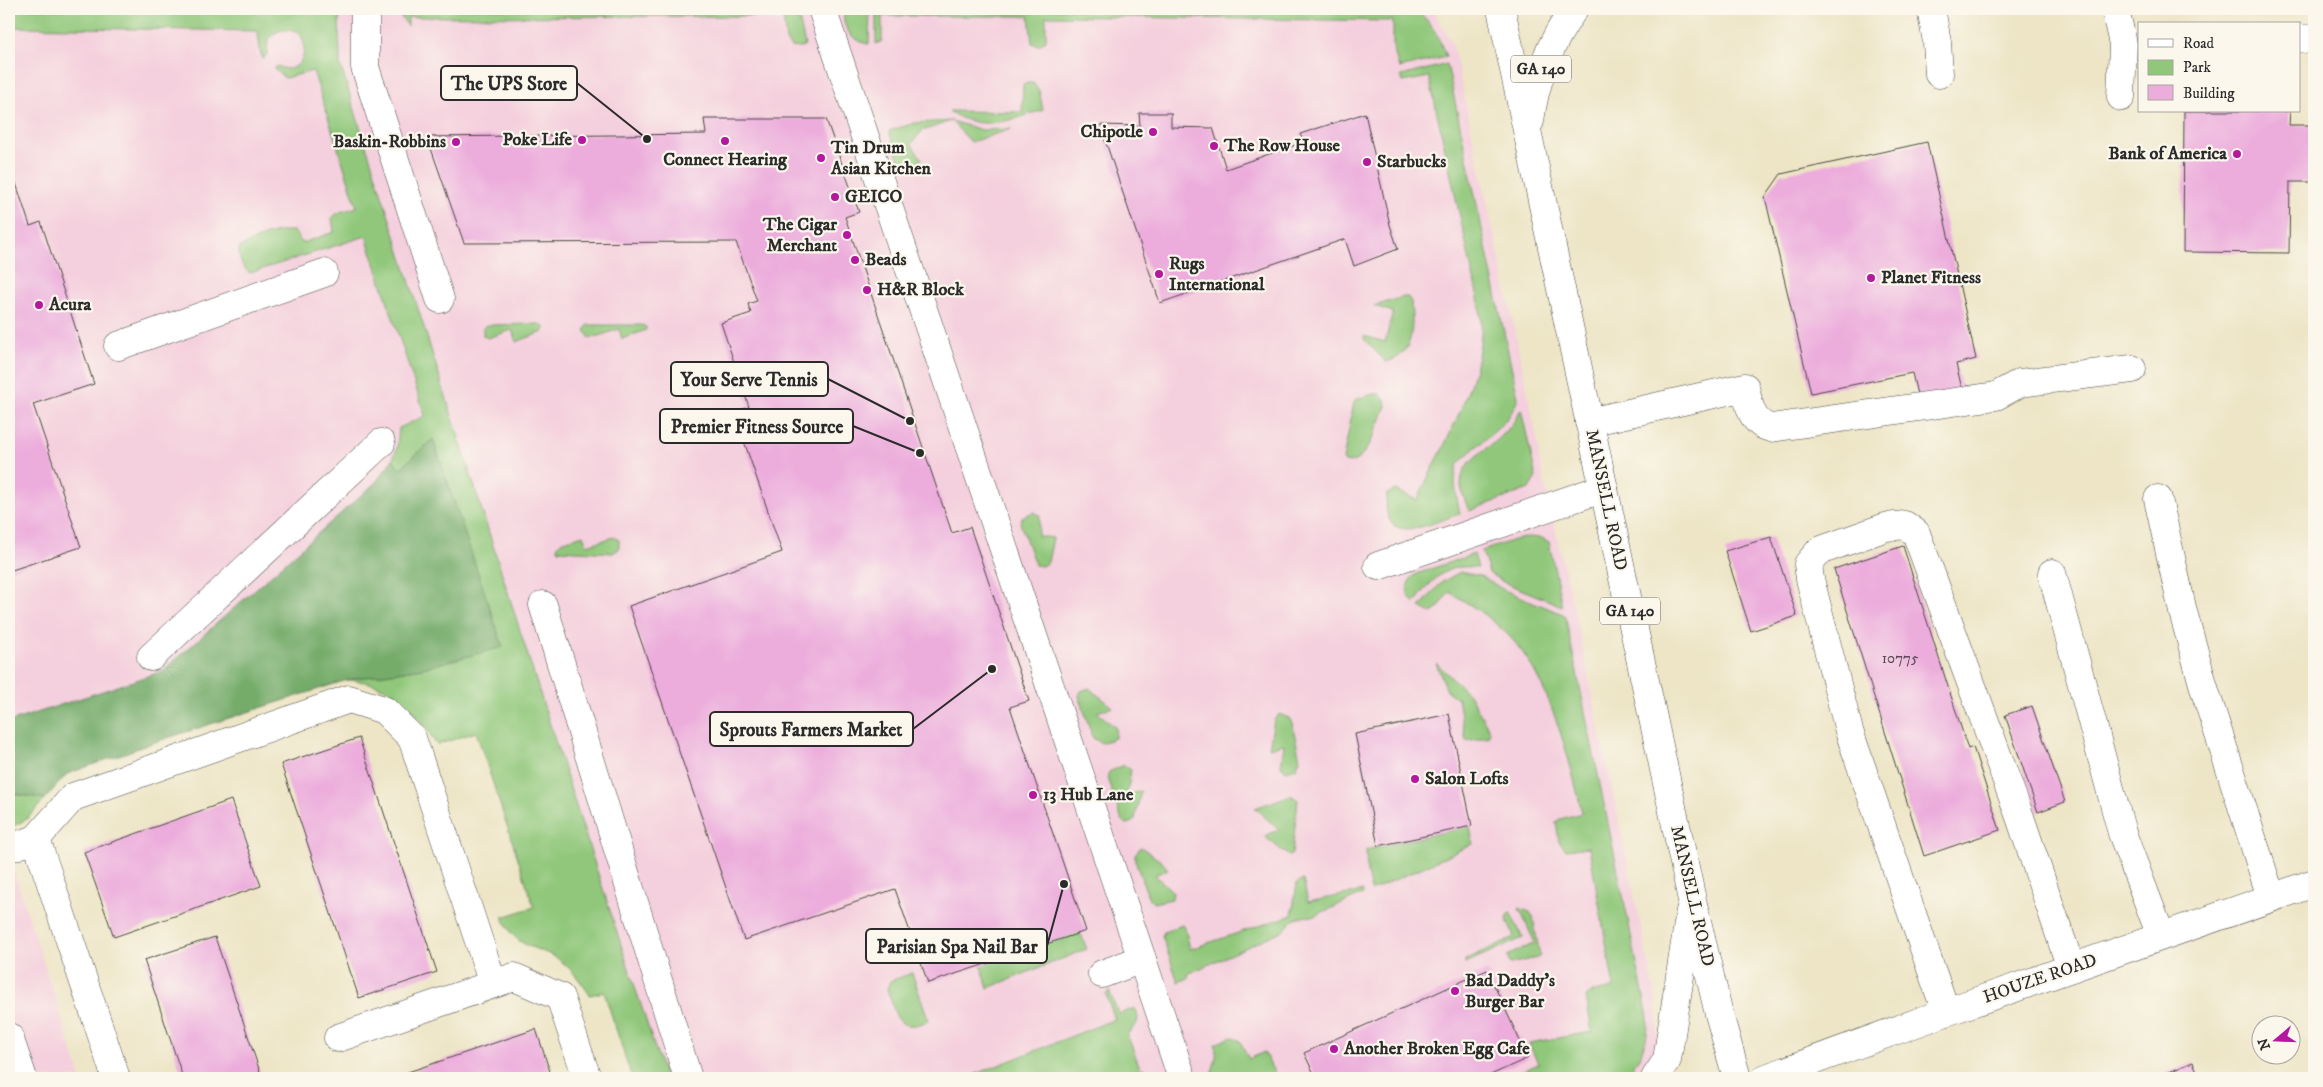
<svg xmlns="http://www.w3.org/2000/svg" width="2323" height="1087" font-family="'IM FELL DW Pica',serif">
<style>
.built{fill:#f4cfdd}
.green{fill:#90c77a;stroke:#5e7952}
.forest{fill:#74ac6a;stroke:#506c4a}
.building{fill:#ecacdc}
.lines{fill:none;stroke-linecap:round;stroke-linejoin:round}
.minor-casing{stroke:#484742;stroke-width:29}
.major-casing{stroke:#484742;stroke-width:29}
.minor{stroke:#fff;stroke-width:28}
.major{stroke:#fff;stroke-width:28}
.poi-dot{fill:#b5179e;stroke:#fbf7ec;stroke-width:2}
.labels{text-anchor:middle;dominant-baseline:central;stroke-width:4.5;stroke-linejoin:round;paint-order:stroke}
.number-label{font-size:15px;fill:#5b4b57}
.shield{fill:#fbf7ec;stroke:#696865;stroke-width:1}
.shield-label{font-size:16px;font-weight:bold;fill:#2b2b2b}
.poi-label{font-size:18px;font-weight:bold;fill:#2b2b2b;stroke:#fbf7ec;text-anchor:start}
.street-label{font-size:18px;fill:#2b2b2b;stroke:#fbf7ec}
.leader{fill:none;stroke:#2b2b2b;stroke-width:2}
.callout-dot{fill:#2b2b2b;stroke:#fbf7ec;stroke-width:2}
.callout{fill:#fbf7ec;stroke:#2b2b2b;stroke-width:2}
.callout-label{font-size:19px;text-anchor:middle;font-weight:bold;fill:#2b2b2b}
</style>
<rect width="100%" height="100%" fill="#fbf7ec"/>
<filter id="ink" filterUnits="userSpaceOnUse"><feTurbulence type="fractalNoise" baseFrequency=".02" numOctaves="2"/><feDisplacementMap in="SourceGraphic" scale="10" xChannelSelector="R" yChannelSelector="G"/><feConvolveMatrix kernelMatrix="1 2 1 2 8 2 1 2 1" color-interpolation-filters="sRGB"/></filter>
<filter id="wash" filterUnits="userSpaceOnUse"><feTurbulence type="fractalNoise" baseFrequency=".0096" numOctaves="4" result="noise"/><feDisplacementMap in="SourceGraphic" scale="20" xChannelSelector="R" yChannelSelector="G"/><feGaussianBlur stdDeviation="1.12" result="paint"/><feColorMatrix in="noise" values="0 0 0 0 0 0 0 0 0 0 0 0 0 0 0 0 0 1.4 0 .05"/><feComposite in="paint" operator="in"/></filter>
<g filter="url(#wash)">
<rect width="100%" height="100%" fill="#ede5c6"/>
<g class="built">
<path d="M9 9H1433L1453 45 1510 307 1538 444 1539 459 1581 640 1656 999 1658 1041 1648 1065 1637 1078H654L506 620 9 784Z"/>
<path d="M9 856 81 1078H9Z"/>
</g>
<g class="green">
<path d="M9 9H339L340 64C449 402 553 742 665 1078H632L604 992 590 995C580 981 569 964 553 956 528 944 515 947 503 917L534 907 476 732 437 745C413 708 395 682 347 680L423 668 433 439 400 469 393 459 397 447 399 428 425 416 366 236 250 273C241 267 239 259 239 248 254 239 277 229 294 231L302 243 334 232 332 218 337 213 357 207 313 71 285 78 274 69 278 66C298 77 310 53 301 35 288 27 278 28 268 40L267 54 263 59 260 51 258 31 9 27Z"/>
<path d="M397 9H797L805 45 801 48 791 47 786 41 783 16 408 17V26L397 12Z"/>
<path d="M845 9H870L869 44C853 42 839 26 845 9Z"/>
<path d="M876 9H1415C1432 22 1439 37 1446 57L1399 68 1393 48V21L1046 16V40C1041 45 1038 46 1032 43L1029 16H882V41L876 44Z"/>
<path d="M1447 64 1518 398C1508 429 1478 441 1458 464 1452 481 1457 497 1460 514 1430 523 1380 551 1387 494L1395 490 1417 500C1443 445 1490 370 1480 307L1429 77 1403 82 1401 76Z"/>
<path d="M1027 83H1033L1039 90 1043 110C1011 120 980 133 949 111L1022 112 1023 85Z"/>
<path d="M951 121 922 131 911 144 922 159C916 165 907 167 900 163L889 131 915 123 951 121 982 130 1011 129 971 142Z"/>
<path d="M1403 297H1408L1411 302C1413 326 1415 355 1386 362L1364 339V336L1385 342 1393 312 1374 306Z"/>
<path d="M540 324 545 328 543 332 516 342 512 330 488 338 483 336V328L486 325Z"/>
<path d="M588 325H642L646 327V330L622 339 619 329 590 339 585 330Z"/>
<path d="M1374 394H1380L1385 399 1386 406C1379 422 1366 468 1345 462L1343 460 1354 402 1356 399Z"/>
<path d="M1521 409 1536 477 1529 489 1469 511C1466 503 1462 494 1461 486 1461 465 1474 458 1488 447 1502 438 1514 424 1521 409Z"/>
<path d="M1034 512 1040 515 1038 536 1053 538 1048 562 1042 566 1035 565 1020 523 1022 517Z"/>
<path d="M583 535 587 545 614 537 619 540V549L613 553 559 550 557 547 561 542Z"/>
<path d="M1529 537 1542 538 1549 542 1562 606 1503 582 1489 573 1482 551 1514 540Z"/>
<path d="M1474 554 1478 568C1447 562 1432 579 1415 603 1404 595 1405 582 1416 574Z"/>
<path d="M1460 572 1481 576 1504 590 1565 615 1648 1017C1649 1041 1640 1061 1623 1078H1508L1538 1064 1529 1043 1592 1032 1586 997 1593 992 1614 988 1589 847 1566 850 1559 842 1556 822 1560 819 1582 813C1570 760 1548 674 1508 635 1491 618 1470 604 1449 592L1436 611 1431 613 1420 607 1442 582Z"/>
<path d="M1436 663 1469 694 1490 731 1488 737 1466 741 1458 699 1447 691Z"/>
<path d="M1089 688 1113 707 1097 712 1116 728 1115 738 1101 743 1093 738 1079 696 1081 691Z"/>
<path d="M1279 714 1289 718 1292 723 1300 759 1296 768 1286 771 1281 766 1284 744 1269 748 1274 720Z"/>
<path d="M1124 765 1131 770 1127 795 1141 791 1135 819 1131 823 1127 824 1122 821 1107 778 1109 772Z"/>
<path d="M9 793 45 799 27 819 9 828Z"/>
<path d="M1291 795 1298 800 1292 854 1289 856 1264 836 1279 830 1255 808Z"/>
<path d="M1470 826 1473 844 1371 891 1367 873 1366 850Z"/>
<path d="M1141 847 1162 862 1168 869 1155 875 1173 892 1172 899 1153 903 1149 899 1135 861V854Z"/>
<path d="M1303 880 1308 902 1363 891V894L1314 916 1299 917 1293 920 1284 930 1188 974 1189 978 1178 982 1162 936 1164 932 1182 925 1185 927 1190 949 1292 915 1297 883Z"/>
<path d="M1519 908 1530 912 1533 917 1540 956 1537 958 1510 964 1507 956 1535 943Z"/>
<path d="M1510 912 1523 938 1465 963V960L1514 937 1507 920V915Z"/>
<path d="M1080 932 1087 949 988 988 981 965Z"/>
<path d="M912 973 929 1021C895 1034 897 1016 887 989L890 981Z"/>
<path d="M1109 991 1119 1014 1135 1008C1141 1020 1137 1026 1127 1034L1140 1068 1150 1070 1159 1078H966L1115 1019 1106 995Z"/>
<path d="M1231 1037 1240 1041 1249 1059 1264 1052 1277 1078H1213C1210 1066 1220 1060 1215 1044Z"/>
</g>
<path class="forest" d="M433 439 503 647 423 668 347 680 155 742 67 774 45 799 9 793V722L163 671 376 482 393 459 400 469Z"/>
<g id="blocks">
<g class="building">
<path d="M2184 111H2290L2289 125H2314V182H2290L2289 253 2183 252Z"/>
<path d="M1139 113H1171V127L1213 128 1226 169 1304 142 1300 134 1365 113 1390 225 1398 249 1354 266 1345 239 1160 303 1100 125 1140 126Z"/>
<path d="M704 119H826L859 212 845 217 952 533 970 527 1029 701 1010 707 1086 931 928 983 895 889 744 940 629 606 782 552 734 412 749 407 721 323 751 313 748 304 757 301 736 242 464 243 427 137 706 134Z"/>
<path d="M1927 142 1976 359 1956 364 1963 393 1919 403 1912 373 1811 393 1765 197 1781 174Z"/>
<path d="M9 162 30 226 41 222 94 384 33 404 81 547 9 571Z"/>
<path d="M1771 537 1797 616 1751 631 1725 551Z"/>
<path d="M1903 546 1968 749 1973 747 2000 830 1924 856 1834 569Z"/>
<path d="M2032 706 2065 802 2038 812 2005 715Z"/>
<path d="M1449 714 1472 826 1378 846 1355 734Z"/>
<path d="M359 738 437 972 359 998 281 764Z"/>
<path d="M231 800 261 886 114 937 84 852Z"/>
<path d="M215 937 262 1078H183L144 960Z"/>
<path d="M1487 970 1528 1058 1484 1078H1316L1304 1053Z"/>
<path d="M536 1029 552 1078H390Z"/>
<path d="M2193 1062 2200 1078H2155Z"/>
</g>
</g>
</g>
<g filter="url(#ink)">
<use href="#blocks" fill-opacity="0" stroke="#484742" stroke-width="1"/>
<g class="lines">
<g class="minor-casing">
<g id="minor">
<path d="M365 9V67L440 299"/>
<path d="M822 9 1182 1078"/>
<path d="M1931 9 1937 42 1939 74"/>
<path d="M2115 9 2123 44 2121 97"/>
<path d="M2299 38 2314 40"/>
<path d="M118 346 324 273"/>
<path d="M1589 422 1745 387C1749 404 1751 424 1771 428L1996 396 2020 383 2132 369"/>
<path d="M2158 499 2183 612 2205 691 2271 897"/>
<path d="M1378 566 1604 488"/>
<path d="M2052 573 2122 833 2161 936"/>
<path d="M543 605 688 1078"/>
<path d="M151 657 381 443"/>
<path d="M36 839 116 1078"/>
<path d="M9 848 36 839 73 797 349 699 384 710 412 738 493 984"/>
<path d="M1102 974 1142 959"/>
<path d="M1946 1012 1849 731 1810 579 1808 564 1819 551 1886 527 1905 525 1916 533 2020 817 2071 968"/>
<path d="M9 1037 23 1078"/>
<path d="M338 1038 514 977 560 997 587 1078"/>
<path d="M1766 1078 1946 1012 2314 883"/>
</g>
</g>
<g class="major-casing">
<g id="major">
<path d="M1501 9 1692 900 1719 1014 1737 1078"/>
<path d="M1530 121C1535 79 1550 43 1574 9"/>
<path d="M1655 1078 1667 1060 1690 911"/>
</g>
</g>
<use href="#minor" class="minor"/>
<use href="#major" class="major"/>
</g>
</g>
<g class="poi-dot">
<circle cx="1153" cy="132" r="5"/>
<circle cx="582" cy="140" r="5"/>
<circle cx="725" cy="141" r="5"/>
<circle cx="456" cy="142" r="5"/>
<circle cx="1214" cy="146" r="5"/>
<circle cx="2237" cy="154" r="5"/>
<circle cx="821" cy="158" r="5"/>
<circle cx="1367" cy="162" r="5"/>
<circle cx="835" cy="197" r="5"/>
<circle cx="847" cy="235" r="5"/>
<circle cx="855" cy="260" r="5"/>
<circle cx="1159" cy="274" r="5"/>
<circle cx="1871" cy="278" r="5"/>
<circle cx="867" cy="290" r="5"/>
<circle cx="39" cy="305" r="5"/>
<circle cx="1415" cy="779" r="5"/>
<circle cx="1033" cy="795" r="5"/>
<circle cx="1455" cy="991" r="5"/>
<circle cx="1334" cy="1049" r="5"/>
</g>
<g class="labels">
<g class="number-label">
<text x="1900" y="658">10775</text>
</g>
<g class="shield">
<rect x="1511" y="55.5" width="60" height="27" rx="4"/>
<rect x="1600" y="597.5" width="60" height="27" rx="4"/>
</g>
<g class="shield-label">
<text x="1541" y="69">GA 140</text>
<text x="1630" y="611">GA 140</text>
</g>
<g class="poi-label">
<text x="1143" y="132" text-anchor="end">Chipotle</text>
<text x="572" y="140" text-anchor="end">Poke Life</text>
<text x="446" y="142" text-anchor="end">Baskin-Robbins</text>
<text x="1224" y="146">The Row House</text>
<text x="831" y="148">Tin Drum<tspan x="831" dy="21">Asian Kitchen</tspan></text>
<text x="2227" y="154" text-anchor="end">Bank of America</text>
<text x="725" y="160" text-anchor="middle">Connect Hearing</text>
<text x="1377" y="162">Starbucks</text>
<text x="845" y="197">GEICO</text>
<text x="837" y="225" text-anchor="end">The Cigar<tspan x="837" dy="21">Merchant</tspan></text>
<text x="865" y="260">Beads</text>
<text x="1169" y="264">Rugs<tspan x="1169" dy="21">International</tspan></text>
<text x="1881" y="278">Planet Fitness</text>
<text x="877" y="290">H&amp;R Block</text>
<text x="49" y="305">Acura</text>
<text x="1425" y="779">Salon Lofts</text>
<text x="1043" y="795">13 Hub Lane</text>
<text x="1465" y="981">Bad Daddy's<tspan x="1465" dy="21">Burger Bar</tspan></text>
<text x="1344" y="1049">Another Broken Egg Cafe</text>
</g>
<g class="street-label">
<text transform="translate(1606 500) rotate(78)">MANSELL ROAD</text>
<text transform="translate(1692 896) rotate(77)">MANSELL ROAD</text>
<text transform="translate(2040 979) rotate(-19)">HOUZE ROAD</text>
</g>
</g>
<path class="leader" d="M647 139L577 83M910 421L828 379M920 453L853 426M992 669L913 729M1064 884L1047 946"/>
<g class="callout-dot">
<circle cx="647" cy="139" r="5"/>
<circle cx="910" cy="421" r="5"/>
<circle cx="920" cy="453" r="5"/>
<circle cx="992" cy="669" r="5"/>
<circle cx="1064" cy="884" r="5"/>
</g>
<g class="callout">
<rect x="441" y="66" width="136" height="34" rx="5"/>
<rect x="671" y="362" width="157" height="34" rx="5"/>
<rect x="660" y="409" width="193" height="34" rx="5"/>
<rect x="710" y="712" width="203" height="34" rx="5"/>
<rect x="866" y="929" width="181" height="34" rx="5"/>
</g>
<g class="callout-label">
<text x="509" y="90">The UPS Store</text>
<text x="749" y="386">Your Serve Tennis</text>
<text x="757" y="433">Premier Fitness Source</text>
<text x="811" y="736">Sprouts Farmers Market</text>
<text x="957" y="953">Parisian Spa Nail Bar</text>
</g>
<rect width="2323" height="1087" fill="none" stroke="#fbf7ec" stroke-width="30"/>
<rect x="2138" y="22" width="162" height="90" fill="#fbf7ec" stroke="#a8a59f"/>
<rect x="2148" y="39" width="25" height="8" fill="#ffffff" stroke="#a8a59f"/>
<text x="2183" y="48" font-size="15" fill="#2b2b2b">Road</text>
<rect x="2148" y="60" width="25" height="15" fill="#90c77a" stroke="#a8a59f"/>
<text x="2183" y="72" font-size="15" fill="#2b2b2b">Park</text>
<rect x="2148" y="85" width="25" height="15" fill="#ecacdc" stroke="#a8a59f"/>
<text x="2183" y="98" font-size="15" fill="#2b2b2b">Building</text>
<g transform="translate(2276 1040) rotate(251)"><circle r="24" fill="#fbf7ec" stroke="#a8a59f"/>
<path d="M0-4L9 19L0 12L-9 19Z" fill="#b5179e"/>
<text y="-8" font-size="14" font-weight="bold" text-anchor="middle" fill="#2b2b2b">N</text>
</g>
</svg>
